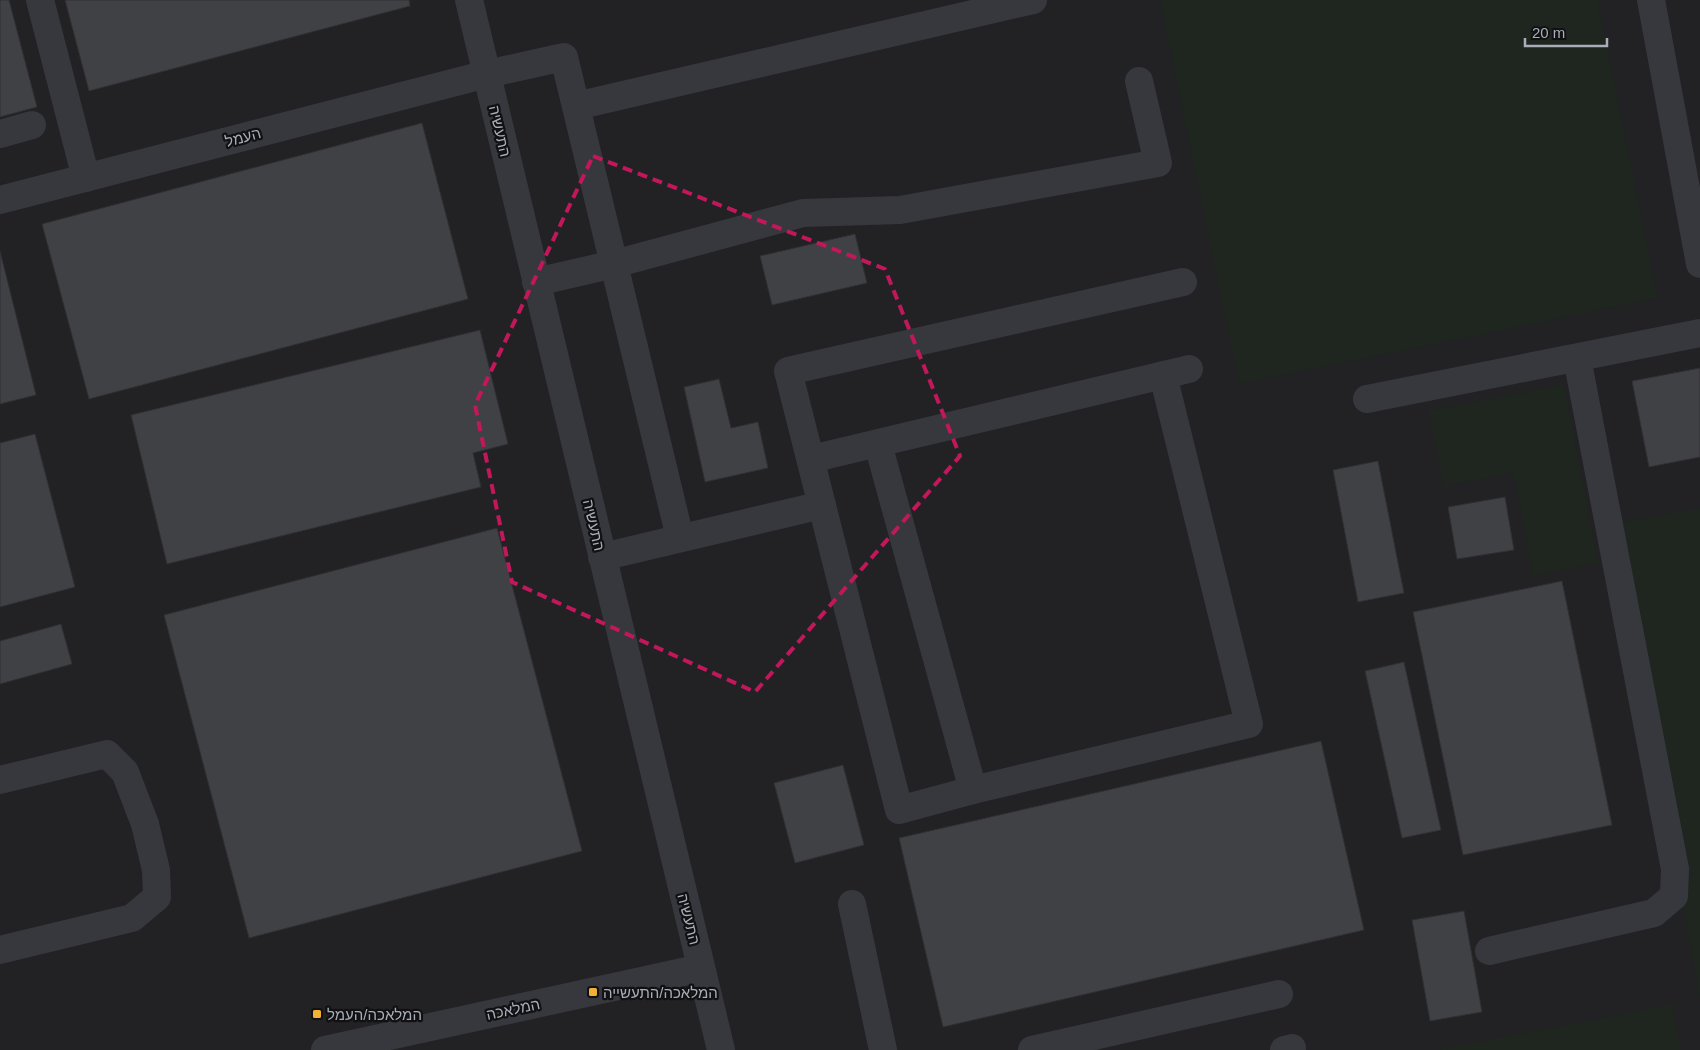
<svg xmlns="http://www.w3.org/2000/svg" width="1700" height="1050" font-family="Arial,'Noto Sans Hebrew',sans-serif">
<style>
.built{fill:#222225}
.green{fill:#1e261f}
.building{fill:#404145;stroke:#303034}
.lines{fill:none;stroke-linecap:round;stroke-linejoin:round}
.minor{stroke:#37383d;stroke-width:28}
.marked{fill:none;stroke:#c2185b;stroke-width:4;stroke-dasharray:10 6;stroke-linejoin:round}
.poi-dot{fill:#f2b134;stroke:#111113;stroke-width:2}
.labels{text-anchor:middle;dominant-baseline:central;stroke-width:4.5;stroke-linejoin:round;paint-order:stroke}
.street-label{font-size:15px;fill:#a8adb8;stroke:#111113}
.poi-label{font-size:15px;fill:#a8adb8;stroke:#111113;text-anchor:start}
</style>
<rect width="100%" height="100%" fill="#161618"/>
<rect class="built" x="0" y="0" width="1700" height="1050"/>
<g class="green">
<path d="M1160 0H1597L1658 298 1239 384Z"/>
<path d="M1564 385 1598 563 1533 576 1514 473 1444 486 1429 411Z"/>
<path d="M1700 508V998L1613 524Z"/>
<path d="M1672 1004 1681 1050H1437Z"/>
</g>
<g class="building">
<path d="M0 0H9L37 107 0 117Z"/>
<path d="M65 0H409L410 6 89 91Z"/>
<path d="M422 123 468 299 89 399 42 224Z"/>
<path d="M855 234 867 283 772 305 760 256Z"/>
<path d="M0 251 36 395 0 404Z"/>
<path d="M480 330 508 444 473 453 481 487 167 564 131 415Z"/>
<path d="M1700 368V457L1649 467 1632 381Z"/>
<path d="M719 379 731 428 758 422 768 468 705 482 684 387Z"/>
<path d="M35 434 75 587 0 607V443Z"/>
<path d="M1378 461 1404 593 1358 602 1333 470Z"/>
<path d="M1505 497 1514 550 1457 559 1448 507Z"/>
<path d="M497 528 582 851 249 938 164 615Z"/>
<path d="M1562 581 1612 825 1463 855 1413 612Z"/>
<path d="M61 624 72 664 0 684V641Z"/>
<path d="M1404 662 1441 830 1402 838 1365 671Z"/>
<path d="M1321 741 1364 930 943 1027 899 838Z"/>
<path d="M843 765 864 845 795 863 774 783Z"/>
<path d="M1464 911 1482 1012 1430 1021 1412 920Z"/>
</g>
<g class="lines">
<g class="minor">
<path d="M40 0 86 178"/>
<path d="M469 0 721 1050"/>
<path d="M1651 0 1700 264"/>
<path d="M576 106 1033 0"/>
<path d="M0 134 32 125"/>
<path d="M0 200 487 74 564 57 680 538"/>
<path d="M536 282 614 264 803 213 900 210 1158 163 1139 81"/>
<path d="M1163 375 1249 724 973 790 899 810 788 371 1183 282"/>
<path d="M1367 399 1700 333"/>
<path d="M878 444 973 790"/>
<path d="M811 459 1189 369"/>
<path d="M602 557 822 505"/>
<path d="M0 780 107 754 125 772 145 824 156 870 157 897 132 918 0 950"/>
<path d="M852 904 883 1050"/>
<path d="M1489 951 1654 913 1674 896 1675 869 1577 358"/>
<path d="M325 1050 701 968"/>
<path d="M1032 1050 1279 994"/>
<path d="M1284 1050 1292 1048"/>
</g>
</g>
<path class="marked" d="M593 156 885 269 960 456 755 692 512 582 475 405Z"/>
<g class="poi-dot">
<rect x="588" y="987" width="10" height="10" rx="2.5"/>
<rect x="312" y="1009" width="10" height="10" rx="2.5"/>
</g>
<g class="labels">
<g class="street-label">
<text transform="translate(500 131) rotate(77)">התעשיה</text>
<text transform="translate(243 137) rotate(-15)">העמל</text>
<text transform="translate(594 525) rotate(77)">התעשיה</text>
<text transform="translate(689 919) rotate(76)">התעשיה</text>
<text transform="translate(513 1009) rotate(-12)">המלאכה</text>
</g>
<g class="poi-label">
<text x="603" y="992">המלאכה/התעשייה</text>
<text x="327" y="1014">המלאכה/העמל</text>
</g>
</g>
<path d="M1525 38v8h82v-8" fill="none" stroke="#a8adb8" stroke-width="2.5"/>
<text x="1532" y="38" font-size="15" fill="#a8adb8" stroke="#111113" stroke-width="4" paint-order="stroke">20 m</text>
</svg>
